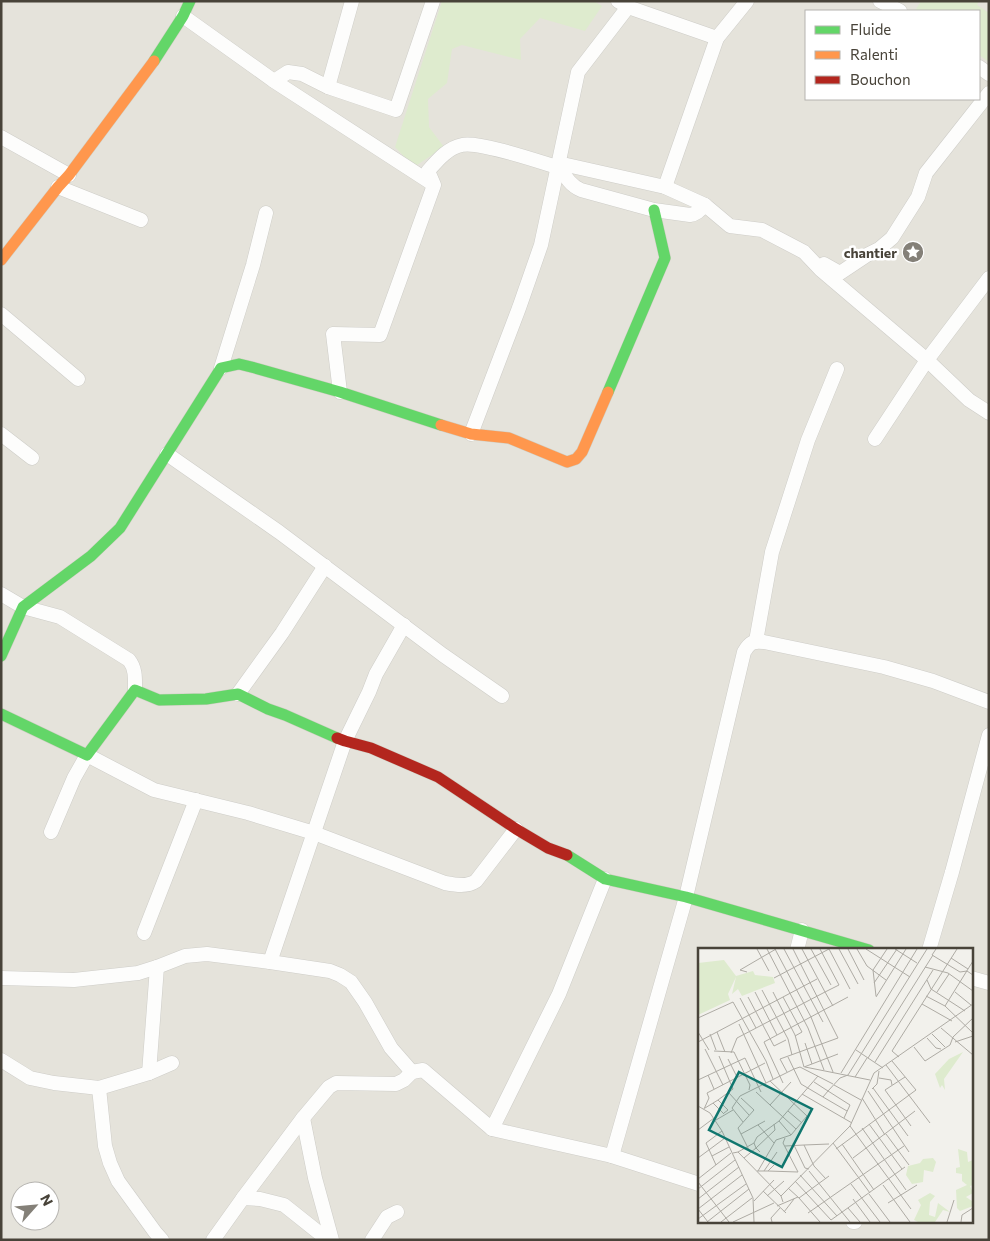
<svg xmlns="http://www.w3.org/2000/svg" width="990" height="1241" font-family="Commissioner,sans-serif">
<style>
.residential{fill:#e5e3db;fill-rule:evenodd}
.green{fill:#deebce}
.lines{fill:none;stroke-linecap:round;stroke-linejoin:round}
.street-casing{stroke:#cecdc8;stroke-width:15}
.fast-casing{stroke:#d0cec3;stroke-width:12}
.slow-casing{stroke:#d0cec3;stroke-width:12}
.jam-casing{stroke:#d0cec3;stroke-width:12}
.street{stroke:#fdfdfc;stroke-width:14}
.fast{stroke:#63d668;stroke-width:11}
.slow{stroke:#ff974d;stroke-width:11}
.jam{stroke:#b3261e;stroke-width:11}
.labels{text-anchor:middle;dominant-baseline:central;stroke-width:5;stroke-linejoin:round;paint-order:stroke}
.poi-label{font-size:14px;font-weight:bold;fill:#484339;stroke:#fff;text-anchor:end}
.inset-road{fill:none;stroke:#aeaba4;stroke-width:1}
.view{fill:#0f766e;fill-opacity:0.15;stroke:#0f766e;stroke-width:2.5}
.inset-edge{fill:none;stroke:#484339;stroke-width:2.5}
</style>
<rect width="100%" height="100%" fill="#f2f1ec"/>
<path class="residential" d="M1 1H989V1240H1ZM806 11H979V99H806ZM699 950H971V1222H699ZM20 1191H50V1221H20Z"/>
<g class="green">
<path d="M442 1H594L602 6 585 31 540 18 520 39 521 60 462 45 452 49 447 83 428 99 429 127 444 147 414 167 395 147Z"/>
<path d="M921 1H979L977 5 989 13V62L979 55V11H915Z"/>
</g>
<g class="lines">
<g class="street-casing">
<g id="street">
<path d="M618 1 628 7 717 38 747 1"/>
<path d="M880 1 900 11"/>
<path d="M183 16 274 81 433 184"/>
<path d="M979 67 989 74"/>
<path d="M274 81 288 72 302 74 328 87 352 1"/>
<path d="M328 87 396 110 433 1"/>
<path d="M1 137 69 175"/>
<path d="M558 163C565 175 568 184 581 190L654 210 690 215C697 214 700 210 705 205"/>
<path d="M58 187 141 220"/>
<path d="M665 187 717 38"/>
<path d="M824 264 840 273 867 255 879 249 892 238 918 197 926 173 989 93"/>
<path d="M1 314 78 379"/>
<path d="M221 368 253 265 266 213"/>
<path d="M340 392 333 334 380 335 434 185 428 171C437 161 447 148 462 145 479 141 537 161 557 167L558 163 665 187 705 205 730 226 762 230 804 252 821 270 927 360 969 400 989 413"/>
<path d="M1 434 32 458"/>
<path d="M471 434 519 308 541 245 578 72 628 7"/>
<path d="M875 439 927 360 989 278"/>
<path d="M167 454 279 532 443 655 502 696"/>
<path d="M1 594 23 607 60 617 129 660C136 669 135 679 135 690"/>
<path d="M756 641 772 552 808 440 837 369"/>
<path d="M238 694 282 633 325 566"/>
<path d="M51 832 74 778 87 755 154 790 248 813 314 833 445 883C456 885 467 887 476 881L516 829"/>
<path d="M144 933 196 800"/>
<path d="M797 950 802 930"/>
<path d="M929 950 952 872 989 735"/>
<path d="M270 962 345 741 369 692 376 674 404 625"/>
<path d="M1 978 74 980 138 973 157 967 185 956 207 954 270 962 330 971 340 975 351 982 365 1002 391 1048 412 1072 423 1070 492 1129 559 994 605 879"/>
<path d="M971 978 989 983"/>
<path d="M1 1060 30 1078 54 1083 99 1088 149 1073 172 1063"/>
<path d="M149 1073 157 967"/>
<path d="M99 1088 105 1146 110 1163 118 1181 155 1232 162 1240"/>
<path d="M303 1118 315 1178 332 1240"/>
<path d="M492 1129 612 1156 699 1184"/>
<path d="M612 1156 686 897 744 652C750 642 753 641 764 642L884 667 933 681 989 702"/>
<path d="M243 1198 260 1199 284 1205 328 1240"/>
<path d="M853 1222H855"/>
<path d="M213 1240 243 1198 303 1118 329 1087 336 1083 396 1084 404 1080 412 1072"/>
<path d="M372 1240 387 1217 397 1212"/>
</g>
</g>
<g class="fast-casing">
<g id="fast">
<path d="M154 61 183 16 190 1"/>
<path d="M608 392 665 258 654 210"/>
<path d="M1 656 23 607 91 556 120 528 221 368 239 364 255 368 340 392 441 425"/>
<path d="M1 714 87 755 135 690 159 700 206 699 238 694 268 709 285 715 337 738"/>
<path d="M567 855 605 879 686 897 869 950"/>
</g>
</g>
<g class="slow-casing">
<g id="slow">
<path d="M1 260 58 187 69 175 154 61"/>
<path d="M441 425 471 434 509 438 567 462 576 459 582 452 608 392"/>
</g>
</g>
<g class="jam-casing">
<path id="jam" d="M337 738 345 741 371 748 438 777 516 829 548 848 567 855"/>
</g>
<use href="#street" class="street"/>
<use href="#fast" class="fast"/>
<use href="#slow" class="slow"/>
<use href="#jam" class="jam"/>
</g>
<defs>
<g id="sight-disc" transform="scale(1.125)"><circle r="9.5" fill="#848078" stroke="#fff"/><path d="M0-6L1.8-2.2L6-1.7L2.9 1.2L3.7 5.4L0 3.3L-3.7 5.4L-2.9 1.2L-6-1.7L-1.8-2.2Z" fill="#fff"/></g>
</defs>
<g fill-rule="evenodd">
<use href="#sight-disc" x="913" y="252"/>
</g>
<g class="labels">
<g class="poi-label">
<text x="897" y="252">chantier</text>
</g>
</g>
<g transform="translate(698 948)">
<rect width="275" height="275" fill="#f2f1ec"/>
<path d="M26 12 38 28 55 23 57 27 75 29 77 35 44 48 40 41 34 46 38 29 30 46 32 52 0 67V15ZM265 104 246 131 247 142 244 137 242 140 237 126 251 111ZM260 201 269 204 270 214 275 212V237L272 238 275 245 268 249 274 253 275 258 262 263 259 260 258 242 269 237 264 233V226L258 225V220L262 219ZM235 210 238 214 235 224 226 222 225 234 214 236 208 227 210 218 222 215 225 211ZM232 245 237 248 232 254 231 267 237 269 240 255 252 264 245 262 237 274H220L216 272 223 257 220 252Z" fill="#deebce"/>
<path class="inset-road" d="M59 1 71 23M69 1 110 80 126 122M77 1 113 69 135 124M86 1 125 74M104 1 127 44 141 37 122 1M113 1 133 37M131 1 152 41M141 1 160 36M150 1 166 32M159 1 169 18 188 32M168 1 212 29M197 1 219 15M238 1 234 7 262 24 269 23 275 27M253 10 270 21M275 13 247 58 275 85M227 19 250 25 275 43M49 24 42 22 78 1M76 30 131 1M229 32 233 41 267 63M176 35 199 1M64 42 90 91 94 107M57 44 79 87M75 44 97 87 106 119 140 106M239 44 251 26M257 44 273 57M178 48 175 22 189 1M228 48 247 58M50 49 76 98 88 92M85 49 104 84 97 88M178 49 208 1M42 50 58 80M224 56 254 73M0 70 35 54 68 113 75 131M41 76 68 135M243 80 275 107M0 84 11 102M19 84 27 104M12 86 18 102M234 86 247 99M229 90 238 100 243 101M0 94 119 31M257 94 275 88M107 95 114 116M216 99 227 113 252 97 255 89 275 70M7 101 25 137M158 102 185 120M16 103 36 104 52 137 51 142M33 105 39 90 127 44 135 58M21 108 32 134M90 109 103 136 125 149M201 109 194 103 259 1M170 110 235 7M30 111 39 129M177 114 235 22M188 117 232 175M107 119 172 132M89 124 82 111 140 90 95 1M143 125 219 1M10 127 16 141M157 129 169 110M207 129 187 142 213 178M142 130 150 127 229 1M142 130 130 143 152 157 146 170M181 130 193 132 194 137M0 132 47 110 63 144M72 133 109 168 93 187M93 134 72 157 98 181M116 134 130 143 125 149 149 163M85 135 66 94 150 49M136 137 163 152M175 140 210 188M174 141 179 136 181 123M170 143 211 204M58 144 72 157M31 145 51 167M104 146 154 175M43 150 56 162 40 180 52 204M164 150 187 187M15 155 26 166M0 158 12 165 24 183 55 250 56 274M7 160 20 152M6 161 11 150 9 145 67 115M90 163 104 175M26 165 30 162 20 152 35 141 32 134M18 172 35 162M45 174 34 160 42 148 96 121 102 119 135 136M171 176 204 221M60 177 76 195M152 178 213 261M164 180 208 242M0 182 16 170M43 186 67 173M188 186 211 217M95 195 107 220 111 221M135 195 172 245M144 196 176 242M106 197 131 196M87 198 106 197 116 218M138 201 218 142 194 113M40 204 56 195M62 204 58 200 77 182 76 176M35 205 40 204 83 248 85 254M14 208 31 199M0 210 27 190M46 210 58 200 56 195 59 189 81 173 120 128M155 210 217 163M18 217 8 195 24 183M116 218 128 231M59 223H70L76 217M60 223 78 192 93 187 81 173M66 223 79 204M70 223 100 224 85 195 87 190M111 223 152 274M102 227 139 268M0 231 33 205M97 233 133 272 207 219M0 234 31 274M153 236 182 274M185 237 212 274M90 240 101 250 131 228M0 241 37 212M65 243 88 265M171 246 192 274M69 248 86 233M83 248 152 178 176 125 275 56M101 250 122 274M0 251 41 219M155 251 172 274M56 253 76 232M190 255 219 237M79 258 100 249M150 260 162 274M0 261 44 227M0 261 10 274M86 264 96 251M110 265 206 198M0 271 48 236M9 274 51 241M23 274 54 250M35 274 76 255M74 274 73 270 82 260M249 274 256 252M263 274 264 267 275 260"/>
<path class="view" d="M41 124 114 161 84 219 11 182Z"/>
<rect width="275" height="275" class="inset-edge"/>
</g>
<rect width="990" height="1241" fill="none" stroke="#484339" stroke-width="5"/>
<rect x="805" y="10" width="175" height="90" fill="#ffffff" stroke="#b6b4b0"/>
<rect x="815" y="26" width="25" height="8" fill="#63d668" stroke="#b6b4b0"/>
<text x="850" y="35" font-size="15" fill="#484339">Fluide</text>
<rect x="815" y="51" width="25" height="8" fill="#ff974d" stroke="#b6b4b0"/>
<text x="850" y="60" font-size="15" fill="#484339">Ralenti</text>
<rect x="815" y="76" width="25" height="8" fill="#b3261e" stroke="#b6b4b0"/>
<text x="850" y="85" font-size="15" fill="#484339">Bouchon</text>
<g transform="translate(35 1206) rotate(63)"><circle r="24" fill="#ffffff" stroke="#b6b4b0"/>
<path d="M0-4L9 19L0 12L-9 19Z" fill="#848078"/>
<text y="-8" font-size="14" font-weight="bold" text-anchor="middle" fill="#484339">N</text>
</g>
</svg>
